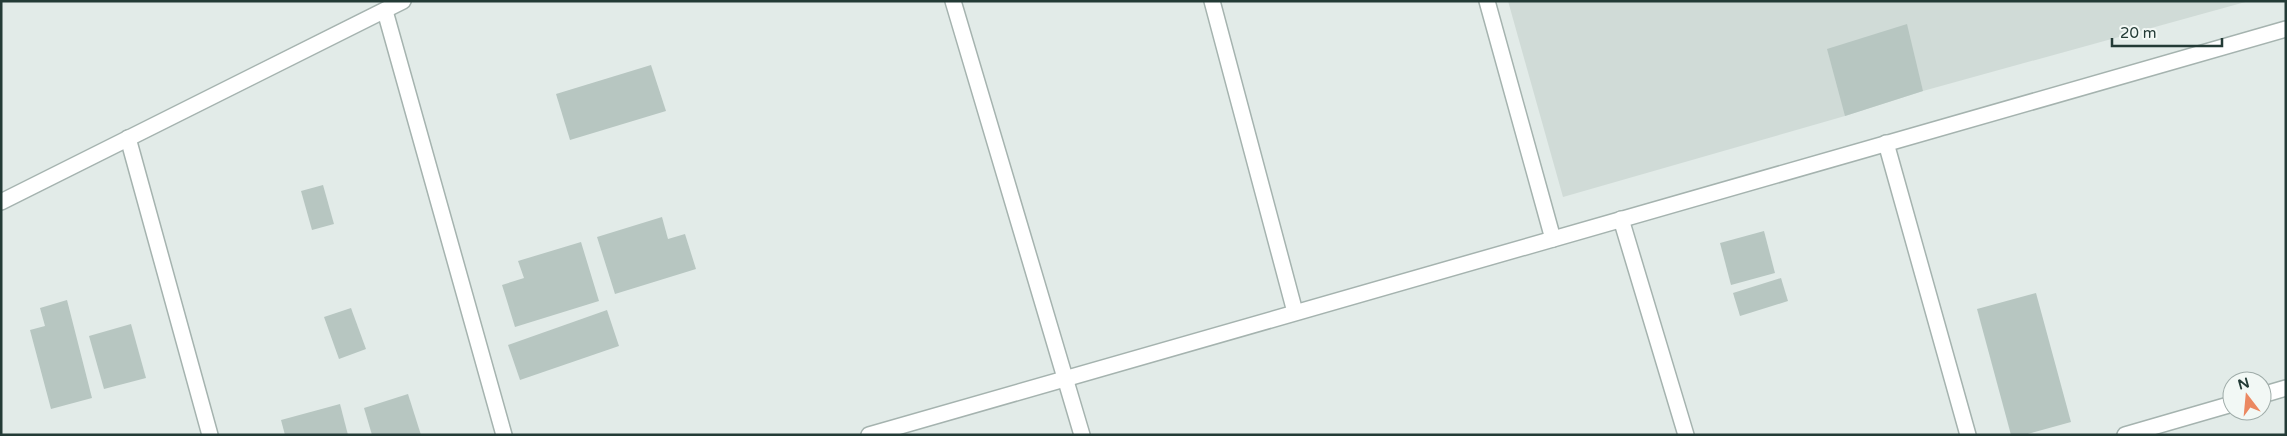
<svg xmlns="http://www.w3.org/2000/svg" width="2287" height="436" font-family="'Varela Round',sans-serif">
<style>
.built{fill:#d0dbd7}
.building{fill:#b7c6c1}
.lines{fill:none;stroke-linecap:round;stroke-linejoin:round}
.minor-casing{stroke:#a5b3af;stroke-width:18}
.minor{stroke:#fff;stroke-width:15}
</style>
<rect width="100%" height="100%" fill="#e2ebe8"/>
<path class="built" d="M1508 1H2249L1923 91 1845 116 1563 197Z"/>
<g class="building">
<path d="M1907 24 1923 91 1845 116 1827 49Z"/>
<path d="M651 65 666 111 570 140 556 94Z"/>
<path d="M323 185 334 224 312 230 301 191Z"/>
<path d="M662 217 668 239 685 234 696 269 615 294 597 237Z"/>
<path d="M1764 231 1775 273 1731 285 1720 243Z"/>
<path d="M581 242 599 301 515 327 502 285 524 278 518 261Z"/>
<path d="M1781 278 1788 301 1740 316 1733 293Z"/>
<path d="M2036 293 2071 422 2024 435H2011L1977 309Z"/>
<path d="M67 300 92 398 51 409 30 330 45 326 40 308Z"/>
<path d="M351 308 366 349 339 359 324 317Z"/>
<path d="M607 310 619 346 520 380 508 345Z"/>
<path d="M131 324 146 378 104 389 89 336Z"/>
<path d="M408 394 421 435H372L364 408Z"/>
<path d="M340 404 348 435H285L281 420Z"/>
</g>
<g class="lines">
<g class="minor-casing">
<g id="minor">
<path d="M953 1 1082 435"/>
<path d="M1212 1 1295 312"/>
<path d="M1487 1 1553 239"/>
<path d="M385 11 504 435"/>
<path d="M128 138 210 435"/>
<path d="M1886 143 1968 435"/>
<path d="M1 202 403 1"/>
<path d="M1621 219 1686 435"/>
<path d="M2262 395 2286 388"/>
<path d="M869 435 2286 29"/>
<path d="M2125 435 2232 404"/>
</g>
</g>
<use href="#minor" class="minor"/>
</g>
<rect width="2287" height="436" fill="none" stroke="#233b36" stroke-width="5"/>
<g transform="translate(2247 396) rotate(344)"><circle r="24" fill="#f2f8f5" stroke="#9faca9"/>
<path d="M0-4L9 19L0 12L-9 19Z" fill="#eb8861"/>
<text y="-8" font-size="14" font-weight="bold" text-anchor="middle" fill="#233b36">N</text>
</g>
<path d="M2112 38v8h110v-8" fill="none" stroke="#233b36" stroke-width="2.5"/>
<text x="2120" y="38" font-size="15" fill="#233b36" stroke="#f2f8f5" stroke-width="4" paint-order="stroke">20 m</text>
</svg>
